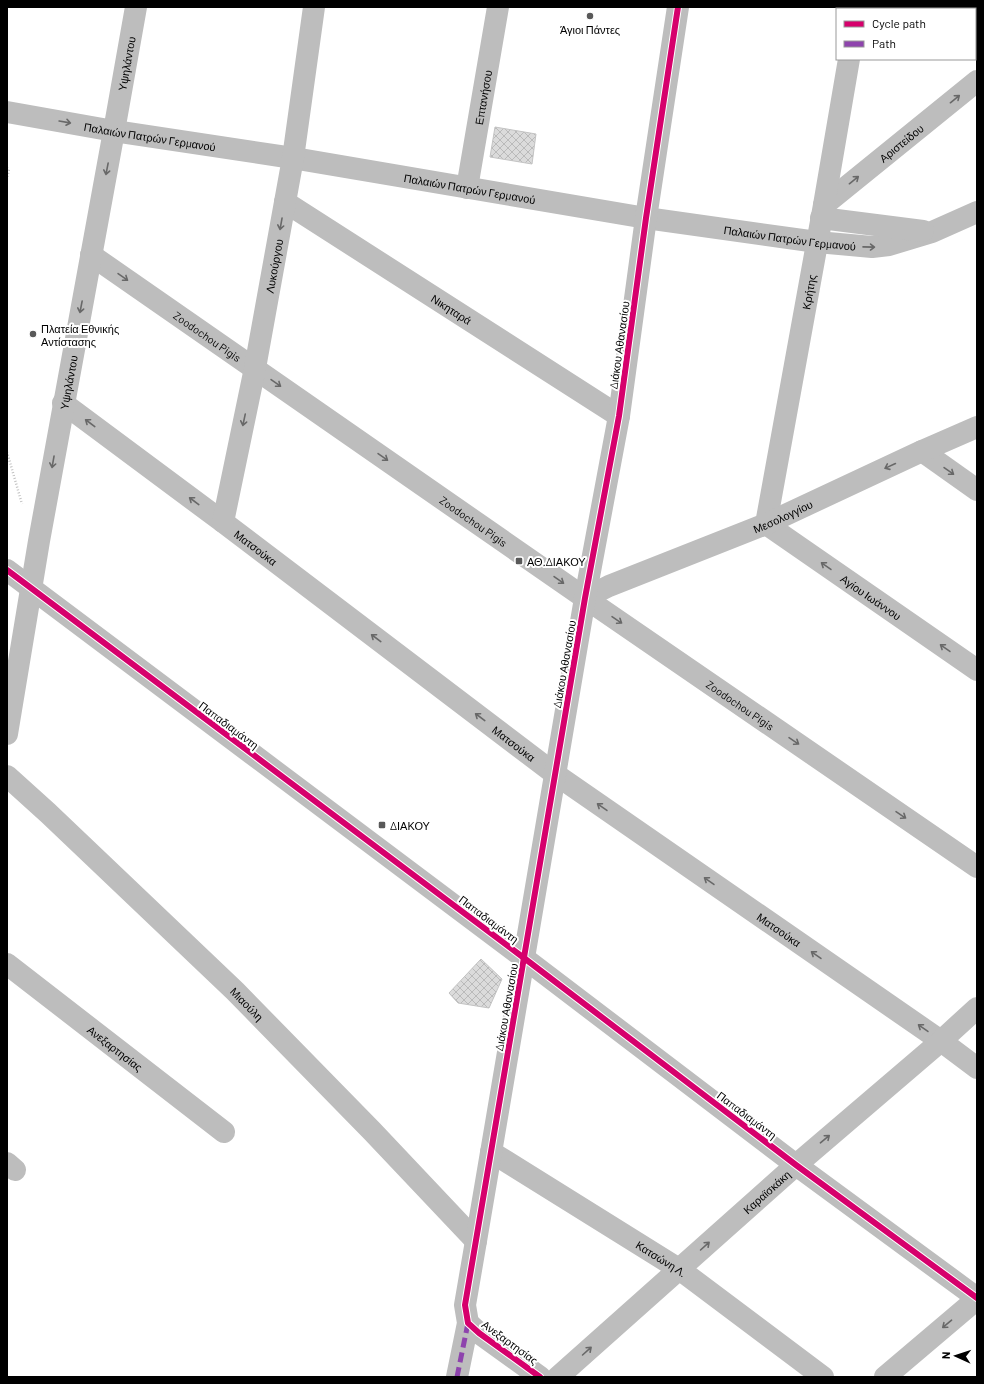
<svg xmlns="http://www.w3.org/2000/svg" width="984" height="1384" font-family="Barlow,sans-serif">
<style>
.building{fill:url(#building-cross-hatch);stroke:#c3c3c3}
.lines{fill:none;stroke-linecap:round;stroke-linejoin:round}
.path{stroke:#c2c2c2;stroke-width:2.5;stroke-dasharray:1 2;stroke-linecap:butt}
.minor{stroke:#bdbdbd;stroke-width:22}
.quiet{stroke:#8e44ad;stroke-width:5;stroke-dasharray:10 5;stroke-linecap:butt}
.cycleway-casing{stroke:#fff;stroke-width:8}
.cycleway{stroke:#d6006c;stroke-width:6}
.oneway{stroke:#686868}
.poi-dot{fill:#595959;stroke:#fff;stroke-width:1.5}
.labels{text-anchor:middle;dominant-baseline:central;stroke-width:4;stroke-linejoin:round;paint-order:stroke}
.poi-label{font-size:11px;fill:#000;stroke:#fff;text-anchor:start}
.street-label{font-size:11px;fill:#000;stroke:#fff}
</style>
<defs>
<pattern id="building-cross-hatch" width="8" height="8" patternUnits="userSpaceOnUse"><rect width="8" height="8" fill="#dbdbdb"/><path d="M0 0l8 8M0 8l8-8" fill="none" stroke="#bababa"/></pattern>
</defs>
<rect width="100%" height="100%" fill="#fff"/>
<g class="building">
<path d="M495 127 536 134 532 164 490 157Z"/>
<path d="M481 959 502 979 489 1008 458 1003 449 993Z"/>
</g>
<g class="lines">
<g class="path">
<path d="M7 168 9 169 7 179"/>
<path d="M7 452 22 504"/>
</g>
<g class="minor">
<path d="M857 9V7"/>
<path d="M885 9 887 7"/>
<path id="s1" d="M7 112 114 131 293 158 646 218 817 242 872 247 889 245 932 232 977 212"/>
<path id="s2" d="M467 188 498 7"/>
<path id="s3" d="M285 202 619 416"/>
<path id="s4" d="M824 205 977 81"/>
<path d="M821 218 923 231"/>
<path id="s5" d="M91 255 585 598 977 867"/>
<path id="s6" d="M63 403 223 522 555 774 941 1041 977 1068"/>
<path d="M922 451 977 490"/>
<path id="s7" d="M223 522 255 368 293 158 314 7"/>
<path id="s8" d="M766 524 824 205 849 59"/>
<path id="s9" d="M766 524 977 670"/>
<path d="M7 570 524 958 796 1165 977 1298"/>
<path id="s10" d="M585 598 609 586 766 524 922 451 977 427"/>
<path id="s11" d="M7 734 39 541 114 131 136 7"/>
<path id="s12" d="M7 776 48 813 235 991 372 1131 476 1241"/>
<path id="s13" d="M7 964 224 1132"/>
<path id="s14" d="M491 1152 679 1269 823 1377"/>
<path d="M7 1163 15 1170"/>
<path d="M468 1323 479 1333 540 1377"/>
<path d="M457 1377 468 1323 465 1305 476 1241 585 598 619 416 646 218 678 7"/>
<path id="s15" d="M558 1377 796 1165 941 1041 977 1008"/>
<path d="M885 1377 977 1299"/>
</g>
<path class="quiet" d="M457 1377 468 1323"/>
<g class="cycleway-casing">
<g id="cycleway">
<path d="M7 570 524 958 796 1165 977 1298"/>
<path d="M540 1377 479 1333 468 1323 465 1305 585 598 619 416 646 218 678 7"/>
</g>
</g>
<use href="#cycleway" class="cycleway"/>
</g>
<defs><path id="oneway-shaft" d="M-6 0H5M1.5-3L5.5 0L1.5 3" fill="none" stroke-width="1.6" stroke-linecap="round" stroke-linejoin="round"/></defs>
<g class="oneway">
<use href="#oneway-shaft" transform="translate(955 99) rotate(-39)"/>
<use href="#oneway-shaft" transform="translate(65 122) rotate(10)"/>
<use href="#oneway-shaft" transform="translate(107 169) rotate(101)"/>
<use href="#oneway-shaft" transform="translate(854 180) rotate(-39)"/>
<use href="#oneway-shaft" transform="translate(281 224) rotate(100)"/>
<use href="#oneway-shaft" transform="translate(869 247) rotate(1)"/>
<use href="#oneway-shaft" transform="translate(123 277) rotate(35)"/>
<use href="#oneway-shaft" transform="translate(81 307) rotate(101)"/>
<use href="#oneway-shaft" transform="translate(276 383) rotate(35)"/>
<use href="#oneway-shaft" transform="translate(244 420) rotate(102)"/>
<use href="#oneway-shaft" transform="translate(90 423) rotate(-143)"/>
<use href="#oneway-shaft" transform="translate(383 457) rotate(35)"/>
<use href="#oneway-shaft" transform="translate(53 462) rotate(100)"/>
<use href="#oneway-shaft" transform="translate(890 466) rotate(155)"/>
<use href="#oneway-shaft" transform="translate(949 471) rotate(35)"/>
<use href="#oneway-shaft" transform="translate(194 501) rotate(-143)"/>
<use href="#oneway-shaft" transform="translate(826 566) rotate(-145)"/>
<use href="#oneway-shaft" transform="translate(559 580) rotate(35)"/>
<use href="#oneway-shaft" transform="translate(617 620) rotate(34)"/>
<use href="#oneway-shaft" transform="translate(376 638) rotate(-143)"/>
<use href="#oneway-shaft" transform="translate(945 648) rotate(-145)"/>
<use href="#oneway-shaft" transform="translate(480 717) rotate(-143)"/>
<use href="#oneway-shaft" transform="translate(794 741) rotate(34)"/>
<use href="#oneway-shaft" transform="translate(602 807) rotate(-145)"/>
<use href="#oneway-shaft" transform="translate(901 815) rotate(34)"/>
<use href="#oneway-shaft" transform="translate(709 881) rotate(-145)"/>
<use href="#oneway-shaft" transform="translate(816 955) rotate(-145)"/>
<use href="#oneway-shaft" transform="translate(923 1028) rotate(-145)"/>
<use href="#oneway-shaft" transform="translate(825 1139) rotate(-40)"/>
<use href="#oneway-shaft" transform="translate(705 1246) rotate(-42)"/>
<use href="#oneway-shaft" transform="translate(947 1324) rotate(140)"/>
<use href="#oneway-shaft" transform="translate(587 1351) rotate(-42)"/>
</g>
<g class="poi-dot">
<circle cx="590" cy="16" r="4"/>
<circle cx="33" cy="334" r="4"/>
<rect x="515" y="557" width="8" height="8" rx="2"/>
<rect x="378" y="821" width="8" height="8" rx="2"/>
</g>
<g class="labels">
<g class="poi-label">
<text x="590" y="29" text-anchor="middle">Άγιοι Πάντες</text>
<text x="41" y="328">Πλατεία Εθνικής<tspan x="41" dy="13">Αντίστασης</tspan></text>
<text x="527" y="561">ΑΘ.ΔΙΑΚΟΥ</text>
<text x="390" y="825">ΔΙΑΚΟΥ</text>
</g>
<g class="street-label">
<text stroke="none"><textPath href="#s11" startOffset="681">Υψηλάντου</textPath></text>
<text stroke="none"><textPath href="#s2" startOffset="92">Επτανήσου</textPath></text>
<text stroke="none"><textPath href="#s1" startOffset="145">Παλαιών Πατρών Γερμανού</textPath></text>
<text stroke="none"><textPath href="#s4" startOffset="99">Αριστείδου</textPath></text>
<text stroke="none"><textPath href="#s1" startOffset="469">Παλαιών Πατρών Γερμανού</textPath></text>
<text stroke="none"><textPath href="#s1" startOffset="793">Παλαιών Πατρών Γερμανού</textPath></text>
<text stroke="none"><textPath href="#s7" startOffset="261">Λυκούργου</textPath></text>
<text stroke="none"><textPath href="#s8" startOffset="236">Κρήτης</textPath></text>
<text stroke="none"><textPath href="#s3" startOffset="198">Νικηταρά</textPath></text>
<text stroke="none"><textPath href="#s5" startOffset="142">Zoodochou Pigis</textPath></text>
<text transform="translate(619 345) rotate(-82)">Διάκου Αθανασίου</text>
<text stroke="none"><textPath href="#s11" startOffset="357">Υψηλάντου</textPath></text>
<text stroke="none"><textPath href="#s10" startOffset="214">Μεσολογγίου</textPath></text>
<text stroke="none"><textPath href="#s5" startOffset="466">Zoodochou Pigis</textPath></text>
<text stroke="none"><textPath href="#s6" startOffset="241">Ματσούκα</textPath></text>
<text stroke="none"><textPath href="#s9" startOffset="128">Αγίου Ιωάννου</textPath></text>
<text transform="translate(564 664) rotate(-80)">Διάκου Αθανασίου</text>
<text stroke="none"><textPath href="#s5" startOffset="790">Zoodochou Pigis</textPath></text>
<text transform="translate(229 725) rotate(37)">Παπαδιαμάντη</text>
<text stroke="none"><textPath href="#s6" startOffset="565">Ματσούκα</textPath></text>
<text transform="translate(489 919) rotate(37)">Παπαδιαμάντη</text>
<text stroke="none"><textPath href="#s6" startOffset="889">Ματσούκα</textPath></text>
<text stroke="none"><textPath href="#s12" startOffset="331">Μιαούλη</textPath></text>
<text transform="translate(506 1007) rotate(-80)">Διάκου Αθανασίου</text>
<text stroke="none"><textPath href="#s13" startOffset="137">Ανεξαρτησίας</textPath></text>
<text transform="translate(747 1115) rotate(37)">Παπαδιαμάντη</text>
<text stroke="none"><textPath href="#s15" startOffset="279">Καραϊσκάκη</textPath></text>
<text stroke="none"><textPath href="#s14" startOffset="201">Κατσώνη Λ.</textPath></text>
<text transform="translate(510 1342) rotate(36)">Ανεξαρτησίας</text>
</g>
</g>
<rect width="984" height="1384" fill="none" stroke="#000000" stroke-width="16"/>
<rect x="836" y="8" width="140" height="52" fill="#ffffff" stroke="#999999"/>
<rect x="844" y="21" width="20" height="6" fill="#d6006c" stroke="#999999"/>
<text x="872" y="28" font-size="12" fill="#000000">Cycle path</text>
<rect x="844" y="41" width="20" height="6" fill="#8e44ad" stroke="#999999"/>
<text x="872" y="48" font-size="12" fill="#000000">Path</text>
<g transform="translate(956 1356) rotate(273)" stroke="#ffffff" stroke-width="3" paint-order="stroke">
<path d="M0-3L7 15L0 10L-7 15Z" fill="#000000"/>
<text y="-6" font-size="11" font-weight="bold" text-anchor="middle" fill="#000000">N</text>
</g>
</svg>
